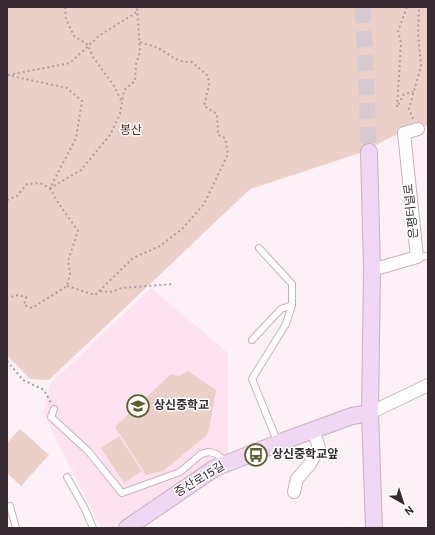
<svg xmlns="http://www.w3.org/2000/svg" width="435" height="535" font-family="Overpass,'Noto Sans KR',sans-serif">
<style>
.built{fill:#fee2ef}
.green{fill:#ebd0c8}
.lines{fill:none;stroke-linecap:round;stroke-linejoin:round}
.secondary-tunnel{stroke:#d4cacf;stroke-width:16;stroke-dasharray:16 8;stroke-linecap:butt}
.lane-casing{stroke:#cbb0bd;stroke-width:8}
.street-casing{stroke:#cbb0bd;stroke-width:14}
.secondary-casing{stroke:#cbb0bd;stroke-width:18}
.path{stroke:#a89ea3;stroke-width:2;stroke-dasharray:2 3;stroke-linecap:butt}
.lane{stroke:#fff;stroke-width:6}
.street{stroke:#fff;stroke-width:12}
.secondary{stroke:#f0d7f3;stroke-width:16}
.labels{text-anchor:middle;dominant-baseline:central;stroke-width:3;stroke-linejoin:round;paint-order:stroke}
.park-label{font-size:12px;fill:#59291c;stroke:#fff}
.street-label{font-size:12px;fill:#362c31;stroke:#fff}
.poi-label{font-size:12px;font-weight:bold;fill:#362c31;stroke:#fff;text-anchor:start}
</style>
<rect width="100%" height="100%" fill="#fcf1f6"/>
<path class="built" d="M151 288 228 353V455L114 528H101L43 413 50 384Z"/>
<g class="green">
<path d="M7 7H428V127L419 123 360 153 250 189 49 380 30 379 7 355Z"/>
<path d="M188 371 216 390 209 430 206 436 163 471 146 475 115 427 171 374 179 376Z"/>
<path d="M20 429 49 455 21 486 7 473V443Z"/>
<path d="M119 436 142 471 124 483 101 448Z"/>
</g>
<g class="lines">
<path class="secondary-tunnel" d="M363 7 369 152"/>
<g class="lane-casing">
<g id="lane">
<path d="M259 248 292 284V305L286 324 252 379 278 443"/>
<path d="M417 257 428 256"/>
<path d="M252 340 281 309 292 305"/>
<path d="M54 409 51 417 88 451 122 493 180 472 201 454 209 452 216 454 227 462"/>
<path d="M67 477 85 509 93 528"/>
<path d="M10 506 16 528"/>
</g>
</g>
<g class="street-casing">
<g id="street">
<path d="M372 270 417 257 404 133 418 129"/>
<path d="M370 413 428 385"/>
<path d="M294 492 297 479 310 464 319 447 313 430"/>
</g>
</g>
<g class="secondary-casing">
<g id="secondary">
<path d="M369 152 372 270 370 413 374 528"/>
<path d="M127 528 215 468 286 440 352 416 370 413"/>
</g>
</g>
<g class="path">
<path d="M65 7 66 19 74 36 88 45 93 57 114 86 121 100"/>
<path d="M407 7 398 31 401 43 397 107 404 94 413 92"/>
<path d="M7 75 67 88 82 101 76 138 50 188 57 201 78 231 68 261 70 273 67 286 32 308 24 305 26 297 18 295 7 298"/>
<path d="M8 75 70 63 100 35 137 12"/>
<path d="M413 119 409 109 421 66 418 34 419 7"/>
<path d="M7 200 17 196 27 184 40 183 50 188 81 170 110 135 120 114 124 90 135 81 136 64 140 52 137 7"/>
<path d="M67 286 95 295 133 258 160 246 182 229 204 204 228 154 225 138 218 135 217 114 204 106 209 85 208 76 192 62C176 63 170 54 158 48 152 45 145 44 139 42"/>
<path d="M100 291 110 292 122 288 173 284"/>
<path d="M7 361 23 380 44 390 51 403"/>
</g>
<use href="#lane" class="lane"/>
<use href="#street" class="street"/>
<use href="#secondary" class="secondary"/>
</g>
<defs>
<g id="school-ring" transform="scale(1.15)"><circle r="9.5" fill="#fff" stroke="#5d5f2c" stroke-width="1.5"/><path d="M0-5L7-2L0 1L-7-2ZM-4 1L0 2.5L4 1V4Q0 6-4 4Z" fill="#5d5f2c"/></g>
<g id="bus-ring" transform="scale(1.15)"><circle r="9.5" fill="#fff" stroke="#5d5f2c" stroke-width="1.5"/><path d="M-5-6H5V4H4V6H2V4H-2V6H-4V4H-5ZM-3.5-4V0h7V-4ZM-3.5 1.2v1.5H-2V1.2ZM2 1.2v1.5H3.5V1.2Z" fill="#5d5f2c"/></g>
</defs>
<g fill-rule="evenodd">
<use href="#school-ring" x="138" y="406"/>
<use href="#bus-ring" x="256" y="455"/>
</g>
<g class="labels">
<g class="park-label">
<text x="131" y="131">봉산</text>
</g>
<g class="street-label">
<text transform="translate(412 211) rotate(-96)">은평터널로</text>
<text transform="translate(200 480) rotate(-31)">증산로15길</text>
</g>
<g class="poi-label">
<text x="154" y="406">상신중학교</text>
<text x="272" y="455">상신중학교앞</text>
</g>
</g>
<rect width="435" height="535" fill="none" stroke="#362c31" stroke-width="16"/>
<g transform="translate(403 503) rotate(141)" stroke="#ffffff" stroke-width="3" paint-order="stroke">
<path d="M0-3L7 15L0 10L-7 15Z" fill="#362c31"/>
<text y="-6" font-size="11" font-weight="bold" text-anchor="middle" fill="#362c31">N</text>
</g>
</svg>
